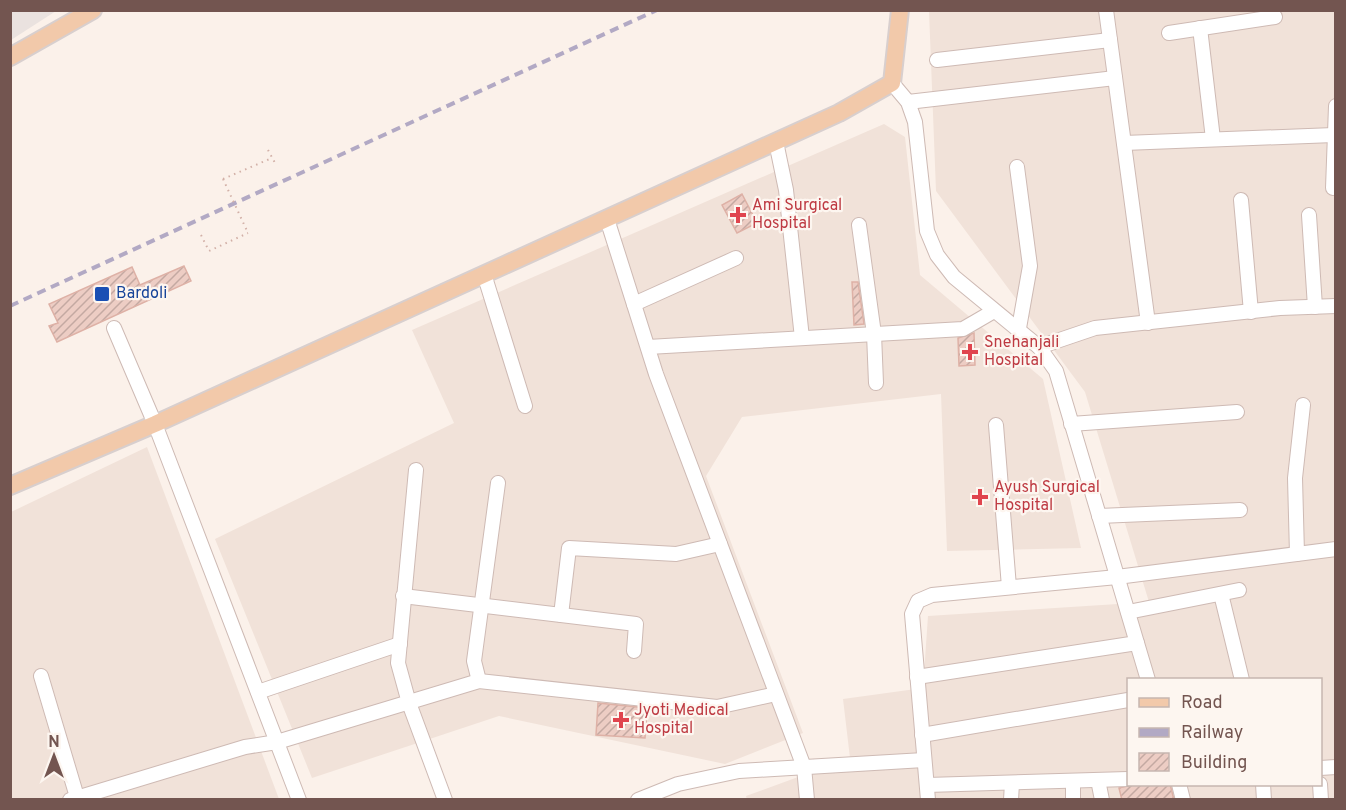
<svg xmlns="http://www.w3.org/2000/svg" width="1346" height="810" font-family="Overpass,sans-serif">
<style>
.residential{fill:#f1e2d9;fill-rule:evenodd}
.industrial{fill:#eae2df}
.building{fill:url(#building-hatch);stroke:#deb1a6;stroke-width:1.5}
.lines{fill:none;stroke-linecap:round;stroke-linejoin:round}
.minor-casing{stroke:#cebab4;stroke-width:16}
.major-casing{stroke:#d8cfce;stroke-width:20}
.path{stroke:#d2b0a7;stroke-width:2;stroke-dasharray:1.5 4.5;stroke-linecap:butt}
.minor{stroke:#fff;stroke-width:14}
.major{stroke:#f2c9aa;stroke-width:16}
.rail{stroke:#b2a9c4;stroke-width:4;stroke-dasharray:9 6;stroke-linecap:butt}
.path-bridge{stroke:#d2b0a7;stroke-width:2;stroke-dasharray:1.5 4.5;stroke-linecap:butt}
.health-dot{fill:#e0444e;stroke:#fdf6f0;stroke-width:2}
.transit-dot{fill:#1a4fb4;stroke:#fdf6f0;stroke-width:2}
.labels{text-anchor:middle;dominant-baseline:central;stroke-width:4.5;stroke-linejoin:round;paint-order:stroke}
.health-label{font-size:16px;fill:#be3a42;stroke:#fdf6f0;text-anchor:start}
.transit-label{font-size:16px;fill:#164399;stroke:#fdf6f0;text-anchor:start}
</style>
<defs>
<pattern id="building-hatch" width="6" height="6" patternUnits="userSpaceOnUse" patternTransform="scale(1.5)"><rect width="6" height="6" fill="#edcdc4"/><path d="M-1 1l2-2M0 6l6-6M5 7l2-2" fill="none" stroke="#c4a9a2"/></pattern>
</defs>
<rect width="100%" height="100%" fill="#fbf1ea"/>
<g class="residential">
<path d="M929 11H1335V799L747 800 746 796 850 758 843 699 923 688 928 616 1149 602 1085 392 936 191ZM1128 680H1320V784H1128Z"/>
<path d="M884 124 905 137 920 275 1043 379 1081 548 947 551 941 394 742 417 706 476 803 733 725 764 499 716 312 778 215 539 454 423 412 330Z"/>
<path d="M147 447 279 799 11 800V512Z"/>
</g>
<path class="industrial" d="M11 10H56V11L11 40Z"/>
<g class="building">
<path d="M742 194 757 223 737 233 722 205Z"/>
<path d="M184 266 191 281 57 342 49 326 58 323 49 304 132 267 140 285Z"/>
<path d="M852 282H858L864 324 854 325Z"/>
<path d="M974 333 975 365 959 366 958 338Z"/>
<path d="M598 703 647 708 645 738 596 735Z"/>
<path d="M1135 784H1170L1174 800H1122L1119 788Z"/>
</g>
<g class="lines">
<g class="minor-casing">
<g id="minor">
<path d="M1106 10 1148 323"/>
<path d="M1200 28 1213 139"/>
<path d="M1169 33 1275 17"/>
<path d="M937 60 1110 40"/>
<path d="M892 83 908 102 915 122 927 231 937 255 954 277 1039 347 1056 371 1148 680"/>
<path d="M908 102 1115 78"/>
<path d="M776 142 786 190 802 338"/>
<path d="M1124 143 1334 135"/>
<path d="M1017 167 1030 266 1019 328"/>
<path d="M1333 188 1336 106"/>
<path d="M1241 200 1251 312"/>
<path d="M1309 215 1315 307"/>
<path d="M607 219 656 374 804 767 807 800"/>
<path d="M859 225 874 334 876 383"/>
<path d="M484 274 525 406"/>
<path d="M634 304 736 258"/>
<path d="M114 328 155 424 299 800"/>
<path d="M648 347 963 329 994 311"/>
<path d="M1039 347 1095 328 1280 308 1336 306"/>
<path d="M1071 424 1237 412"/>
<path d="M996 425 1009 587"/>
<path d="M416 470 398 663 409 703 445 800"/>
<path d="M1099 516 1240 510"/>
<path d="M1297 554 1295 478 1303 405"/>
<path d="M1221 594 1242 680"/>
<path d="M403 596 636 624 634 651"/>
<path d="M1128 612 1239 590"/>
<path d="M561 615 569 548 676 554 720 544"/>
<path d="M41 676 77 797"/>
<path d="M917 677 1137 643"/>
<path d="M479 681 474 661 498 483"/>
<path d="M258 692 400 644"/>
<path d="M922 735 1128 700"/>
<path d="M1320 768 1336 767"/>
<path d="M1098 780 1102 800"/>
<path d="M1179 784 1183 800"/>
<path d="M1263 784 1264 800"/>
<path d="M1320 784 1321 800"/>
<path d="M927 785 1128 779"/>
<path d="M70 800 245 747 277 742 479 681 717 707 776 694"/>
<path d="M638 800 678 784 739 771 924 760"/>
<path d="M928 800 912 614 918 601 932 595 1117 577 1336 549"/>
<path d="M1011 800 1012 783"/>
<path d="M1073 800V781"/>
</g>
</g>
<g class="major-casing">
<g id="major">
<path d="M10 57 93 10"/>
<path d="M10 486 155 424 839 113 892 83 900 10"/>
</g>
</g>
<g class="path">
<path d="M268 150 275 163"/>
<path d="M223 179 272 158"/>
<path d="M201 235 209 251 248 233"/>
</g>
<use href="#minor" class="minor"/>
<use href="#major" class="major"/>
<path class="rail" d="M10 306 657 10"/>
<path class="path-bridge" d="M223 179 248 233"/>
</g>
<g class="health-dot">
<path d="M735 206h6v6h6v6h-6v6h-6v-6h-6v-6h6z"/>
<path d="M967 343h6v6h6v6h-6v6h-6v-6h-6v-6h6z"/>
<path d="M977 488h6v6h6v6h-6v6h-6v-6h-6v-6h6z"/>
<path d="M618 711h6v6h6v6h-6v6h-6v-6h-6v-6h6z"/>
</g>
<rect class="transit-dot" x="94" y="286" width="16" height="16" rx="3"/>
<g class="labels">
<g class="health-label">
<text x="752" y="206">Ami Surgical<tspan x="752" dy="18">Hospital</tspan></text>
<text x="984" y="343">Snehanjali<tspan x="984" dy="18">Hospital</tspan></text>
<text x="994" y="488">Ayush Surgical<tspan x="994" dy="18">Hospital</tspan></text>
<text x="634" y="711">Jyoti Medical<tspan x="634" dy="18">Hospital</tspan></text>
</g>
<g class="transit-label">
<text x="116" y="294">Bardoli</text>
</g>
</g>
<rect width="1346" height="810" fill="none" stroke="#735550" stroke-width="24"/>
<rect x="1127" y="678" width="195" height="108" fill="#fdf6f0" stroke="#c6b6b0" stroke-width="1.5"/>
<rect x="1139" y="698" width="30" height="9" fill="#f2c9aa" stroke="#c6b6b0" stroke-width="1.5"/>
<text x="1181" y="708" font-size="18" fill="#735550">Road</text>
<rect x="1139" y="728" width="30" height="9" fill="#b2a9c4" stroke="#c6b6b0" stroke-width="1.5"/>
<text x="1181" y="738" font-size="18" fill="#735550">Railway</text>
<rect x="1139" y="753" width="30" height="18" fill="url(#building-hatch)" stroke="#c6b6b0" stroke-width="1.5"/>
<text x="1181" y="768" font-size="18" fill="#735550">Building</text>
<g transform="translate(54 756)" stroke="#fdf6f0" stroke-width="4.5" paint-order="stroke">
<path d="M0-4.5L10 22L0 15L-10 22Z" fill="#735550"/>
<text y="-9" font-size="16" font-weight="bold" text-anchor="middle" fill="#735550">N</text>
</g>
</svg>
